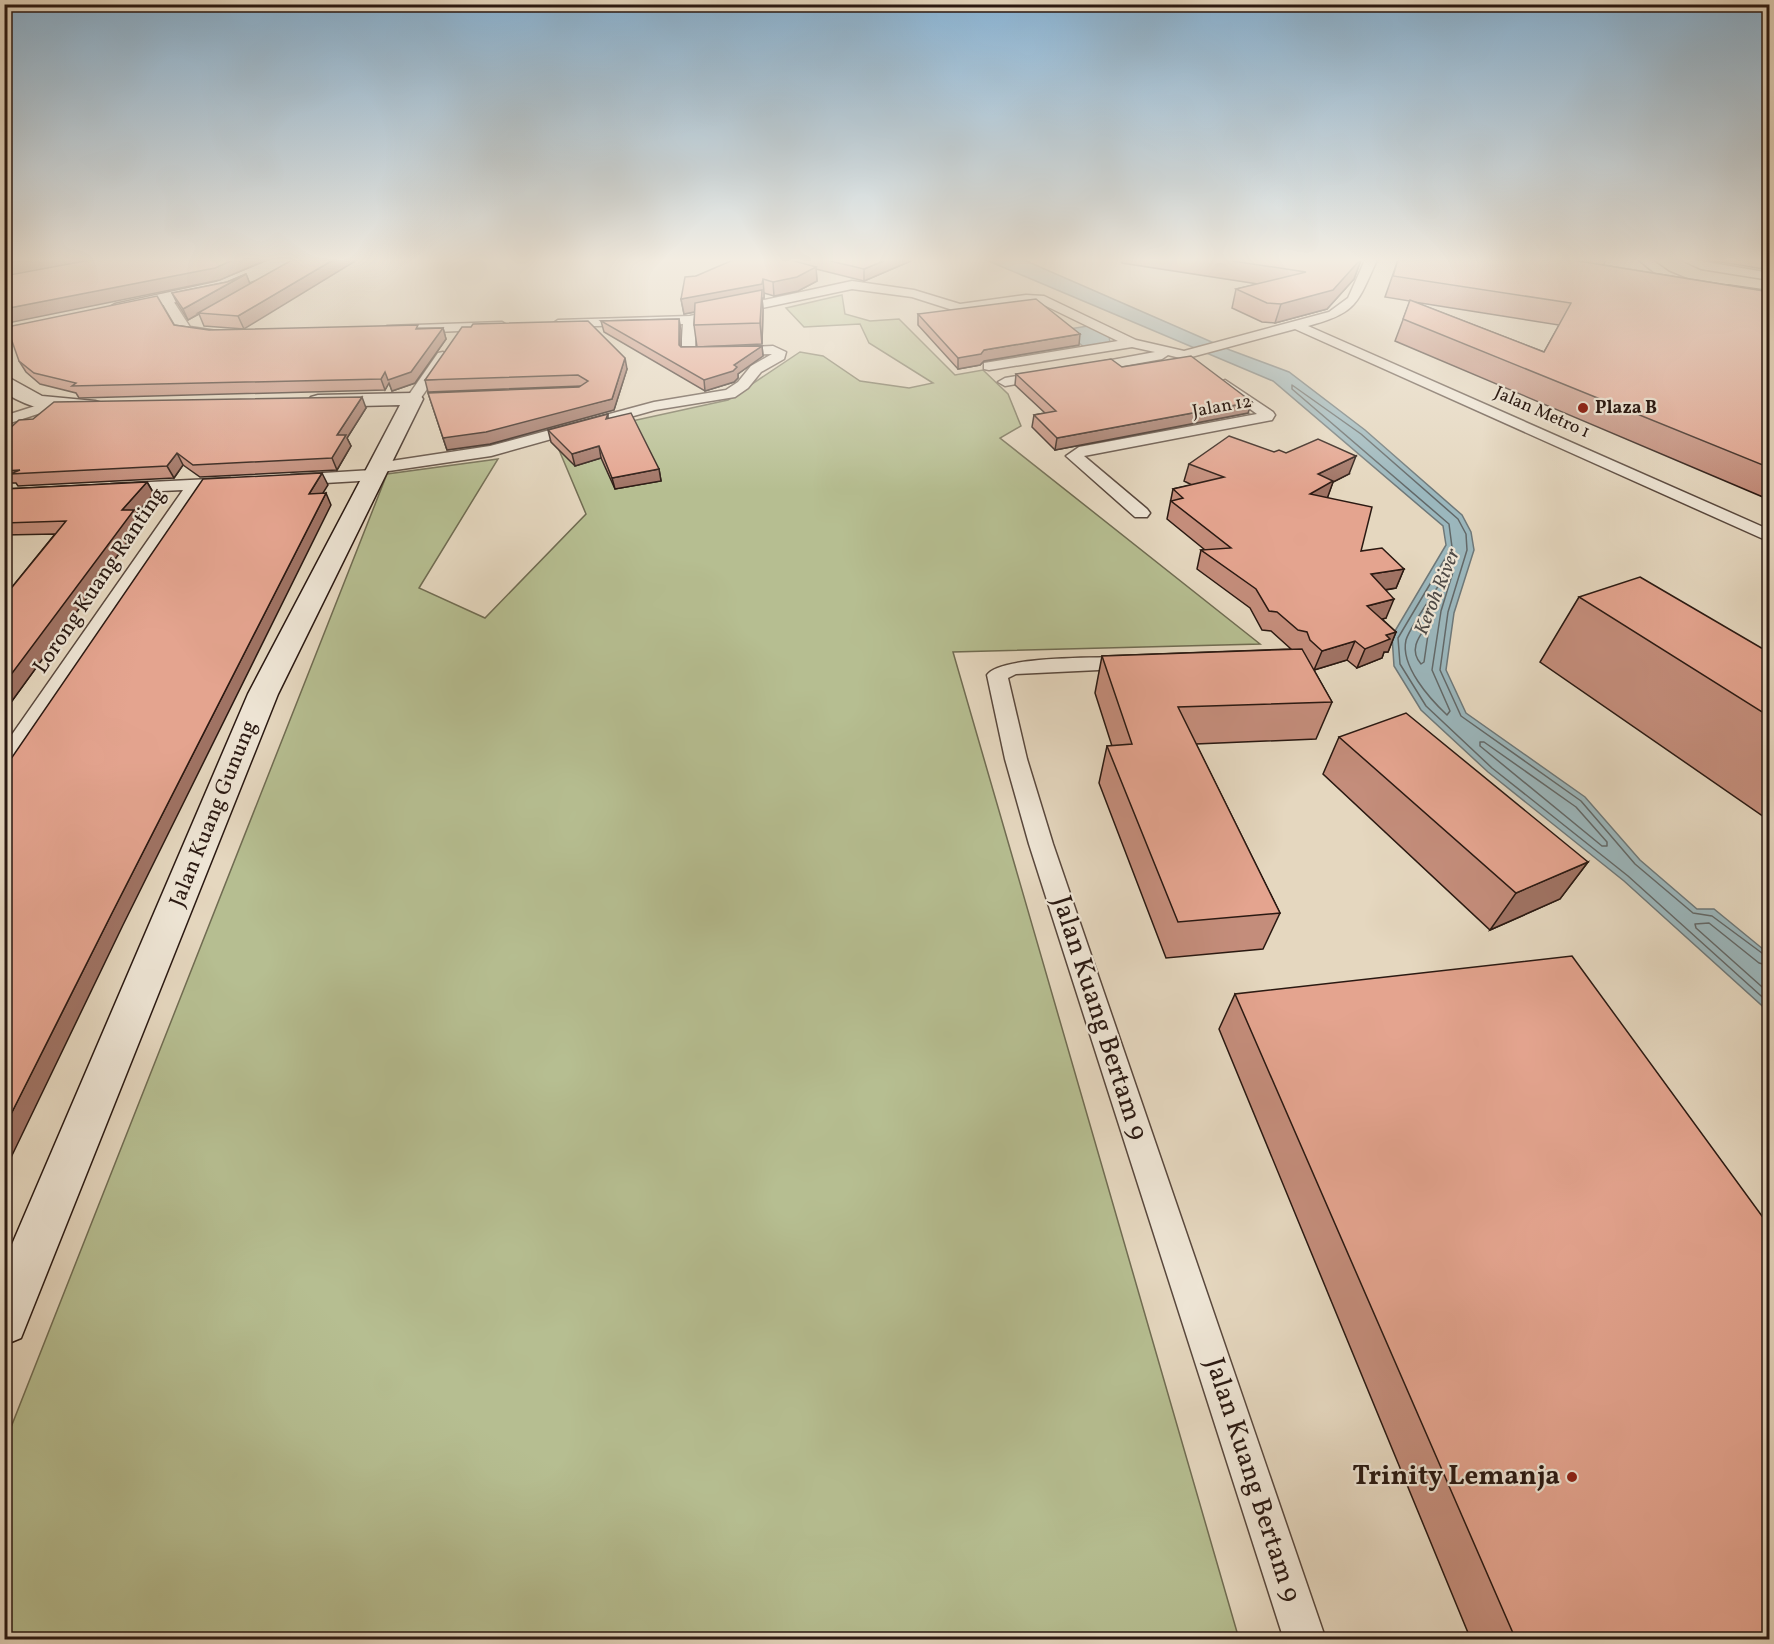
<svg xmlns="http://www.w3.org/2000/svg" width="1774" height="1644" font-family="Vollkorn,serif">
<style>
.green{fill:#b6be91;stroke:#706c52;stroke-width:1.5}
.water{fill:#9bb7bd;stroke:#6e7879;stroke-width:1.5}
.lines{fill:none;stroke-linecap:round;stroke-linejoin:round}
.shore{stroke:#626868;stroke-width:1.5}
.street-casing{stroke:#59483d;stroke-width:3}
.secondary-casing{stroke:#2a1912;stroke-width:3}
.street{fill:#eee5d5;fill-rule:evenodd}
.secondary{fill:#eee5d5;fill-rule:evenodd}
.rail-casing{stroke:#2a1912;stroke-width:4}
.rail{stroke:#eee5d5;stroke-width:2;stroke-dasharray:8;stroke-linecap:butt}
.wall{fill:#c48d7b;stroke:#2a1912;stroke-width:1.5;fill-rule:evenodd}
.shaded-wall{fill:#a07364;stroke:#2a1912;stroke-width:1.5}
.building{fill:#e4a48f;stroke:#2a1912;stroke-width:1.5}
.poi-dot{fill:#8f2418;stroke:#eee5d5;stroke-width:2}
.labels{text-anchor:middle;dominant-baseline:central;stroke-width:4.5;stroke-linejoin:round;paint-order:stroke}
.far-street-label{font-size:18px;fill:#2a1912;stroke:#eee5d5}
.far-poi-label{font-size:18px;font-weight:bold;fill:#2a1912;stroke:#eee5d5;text-anchor:start}
.far-water-label{font-size:20px;font-style:italic;fill:#4c4845;stroke:#eee5d5}
.street-label{font-size:22px;fill:#2a1912;stroke:#eee5d5}
.near-street-label{font-size:27px;fill:#2a1912;stroke:#eee5d5}
.near-poi-label{font-size:27px;font-weight:bold;fill:#2a1912;stroke:#eee5d5;text-anchor:end}
</style>
<rect width="100%" height="100%" fill="#e5d7bf"/>
<filter id="stains"><feTurbulence type="fractalNoise" baseFrequency=".00333" numOctaves="4"/><feColorMatrix values="0 0 0 0 .2 0 0 0 0 .09 0 0 0 0 .02 0 0 0 .5 -.17"/></filter>
<radialGradient id="worn" r=".72"><stop offset=".6" stop-color="#630" stop-opacity="0"/><stop offset="1" stop-color="#630" stop-opacity=".3"/></radialGradient>
<path class="green" d="M842 295 845 314 870 321 899 319 955 375 983 370 1008 394 1021 426 1000 438 1260 644 953 652 1239 1639H5L4 1445 387 474 498 459 419 588 485 618 586 514 554 438 728 400 800 352 823 356 860 381 909 388 933 383 869 343 860 324 804 327 786 308Z"/>
<g class="water">
<path d="M986 260H1024L1230 350 1289 372 1365 430 1462 515 1471 532 1474 550 1454 613 1446 670 1466 713 1585 797 1640 860 1697 909H1714L1769 954V1012L1624 881 1488 772 1421 710 1394 666 1392 636 1446 545 1443 526 1273 381Z"/>
<path d="M1088 326 1109 336 1110 343 1084 347 1063 330Z"/>
</g>
<g class="lines">
<g class="shore">
<path d="M1450 568 1453 572 1441 611 1432 670 1450 711 1447 715C1430 699 1400 666 1406 640 1410 626 1441 583 1450 568Z"/>
<path d="M1427 625 1429 628 1424 662 1421 664C1409 650 1418 638 1427 625Z"/>
<path d="M1480 742H1484L1576 807 1607 842V846H1602L1480 746Z"/>
<path d="M1770 959 1712 916 1693 913 1635 864 1581 801 1461 716 1440 670 1448 612 1467 550 1466 534 1458 519 1361 434 1292 385V389L1449 524 1452 547 1398 638 1400 664 1426 706 1492 768 1628 876 1770 1004"/>
<path d="M1770 966 1759 963 1709 923 1695 924 1696 928 1770 994"/>
</g>
<g class="street-casing">
<g id="street">
<path d="M1365 260H1377C1357 304 1357 313 1308 326L1770 530V542L1295 329 1184 359 1168 355 1162 359 1084 373 1079 372V366L1155 352 1132 347 989 370 984 369V363L1118 341 1042 304 1026 303 959 312 912 297 852 289 696 322 695 349 773 346 786 352 784 359 761 372 748 388 735 397 655 410 491 456 382 472 384 475 382 478 376 480 291 485 283 480 291 475 372 470V465L378 463 490 446 654 402 726 390 738 382 751 366 772 354 688 357 681 353 683 324 553 327 552 324 558 320 690 316 852 281 914 290 960 304 1026 295 1044 296 1136 340 1184 351 1329 312 1348 298Z"/>
<path d="M1639 260H1652L1669 272 1698 284 1692 288 1661 278Z"/>
<path d="M1681 260H1696L1770 273V280L1701 269Z"/>
<path d="M166 295 170 296 190 327 217 331V337L180 333 160 299Z"/>
<path d="M502 322 508 326 507 329 387 334 380 330 387 326Z"/>
<path d="M443 352 450 356 418 402H408L406 399 408 396 438 353Z"/>
<path d="M1047 371 1054 375 1052 378 1005 386 998 382 1005 378Z"/>
<path d="M1225 380 1273 412 1275 415 1272 420 1084 456 1147 509 1150 513 1147 517H1135L1066 456 1079 447 1257 414 1220 387 1218 384Z"/>
<path d="M51 401 58 405 56 408 4 425V416Z"/>
<path d="M230 478 238 483 236 486 200 489 12 770 4 772V746L183 490 117 493 111 492 109 488 111 484Z"/>
<path d="M1133 657 1140 658 1143 663 1140 668 1016 674 1008 678 1027 759 1053 844 1326 1640H1284L1029 844 1005 759 987 675C1000 655 1106 658 1133 657Z"/>
</g>
</g>
<g class="secondary-casing">
<g id="secondary">
<path d="M270 260H290C270 286 150 308 115 314L106 309 115 304 216 282Z"/>
<path d="M4 375 42 396 95 401 102 403 105 407 102 411C72 419 30 410 4 392Z"/>
<path d="M413 393 420 395 423 399 278 694 21 1338 4 1345V1263L248 694 400 405 318 407 311 405 308 401 311 397 318 395Z"/>
</g>
</g>
<use href="#street" class="street"/>
<use href="#secondary" class="secondary"/>
<g class="rail-casing">
<path id="rail" d="M1728 286 1770 292"/>
</g>
<use href="#rail" class="rail"/>
</g>
<g class="wall">
<path d="M798 260H913L864 281 816 269 817 281 798 291 774 296 764 293V298H762L763 310 762 344 697 347 694 325 695 312 684 314 681 299 696 276 798 262Z"/>
<path d="M1122 260H1361L1354 279 1327 309 1275 323 1262 322 1232 308 1236 289 1258 284 1122 263Z"/>
<path d="M1398 260H1606L1603 265 1770 292V500L1395 341 1410 301 1385 297ZM1414 302 1559 325 1544 352Z"/>
<path d="M1712 260H1770V270L1715 261Z"/>
<path d="M246 274 250 284 244 329 204 326 199 314 188 320 177 303 172 293 227 282Z"/>
<path d="M918 314 1079 345 984 361 980 365 958 369 918 325Z"/>
<path d="M679 319 681 347 762 346 763 356 738 374V378L734 382 705 391 604 332 601 321Z"/>
<path d="M174 325 209 330 443 328 446 339 415 383 392 391 389 383 385 390 79 398 76 393 40 384 26 372 19 361Z"/>
<path d="M1122 367 1248 413 1055 450 1032 427 1034 415 1045 413 1015 385 1016 374Z"/>
<path d="M627 369 614 410 490 444 447 450 428 393 579 387 580 386 428 392 425 380Z"/>
<path d="M366 408 347 438 351 446 337 470 200 477 183 465 174 478 18 486 16 483H4V426L9 429Z"/>
<path d="M608 414V418L659 469 661 481 615 489 601 458 575 466 551 442 548 430Z"/>
<path d="M1274 452 1286 453 1349 474 1333 482 1327 498 1361 551 1404 569 1396 588 1386 590V618L1382 619 1396 632 1388 652H1384L1382 658 1357 668 1347 660 1314 670 1332 702 1316 739 1196 744 1280 913 1263 949 1166 958 1099 783 1107 746H1112L1095 693 1102 656 1291 649 1271 631 1262 630 1250 608 1197 569 1201 550H1205L1167 519 1173 489 1192 485 1184 481 1189 464Z"/>
<path d="M147 482 154 494 137 513 142 522 4 712V597L55 534 4 535V489Z"/>
<path d="M1579 597 1770 653V821L1540 662Z"/>
<path d="M1339 737 1588 862 1560 899 1490 930 1323 774Z"/>
<path d="M1235 994 1770 1640H1471L1219 1029Z"/>
</g>
<g class="shaded-wall">
<path d="M25 260H101L6 276 4 273V263Z"/>
<path d="M233 260H266L220 280 8 323 4 318V309Z"/>
<path d="M333 260H357L244 329 238 316Z"/>
<path d="M886 260H913L864 281V269Z"/>
<path d="M1361 260 1354 279 1327 309 1275 323 1281 304Z"/>
<path d="M816 267 817 281 798 291 774 296 773 282Z"/>
<path d="M246 274 250 284 188 320 183 309Z"/>
<path d="M763 279 764 293V298H762L763 310 762 344 760 323 761 299 684 314 681 299Z"/>
<path d="M679 319 681 330V356L679 345Z"/>
<path d="M443 328 446 339 415 383 392 391 389 383 385 390 381 379 385 372Z"/>
<path d="M1080 334 1079 345 984 361 980 365 958 369V358L984 350Z"/>
<path d="M762 346 763 356 738 374V378L734 382 705 391 704 380 734 365Z"/>
<path d="M625 358 627 369 614 410 490 444 447 450 443 438 612 399Z"/>
<path d="M362 397 366 408 347 438 351 446 337 470 332 458 337 435Z"/>
<path d="M1252 402 1248 413 1055 450 1057 438Z"/>
<path d="M599 446 601 458 575 466 572 454Z"/>
<path d="M177 453 183 465 174 478 167 466Z"/>
<path d="M1356 456 1349 474 1333 482 1327 499 1304 513 1318 474Z"/>
<path d="M659 469 661 481 615 489 612 478Z"/>
<path d="M322 473 328 485 315 506 309 494Z"/>
<path d="M147 482 154 494 137 513 142 522 4 712V684L122 510Z"/>
<path d="M326 493 331 505 123 925 4 1172V1128L112 913Z"/>
<path d="M1404 569 1396 588 1364 593 1371 574Z"/>
<path d="M1394 599 1386 618 1360 625 1367 606Z"/>
<path d="M1396 632 1388 652H1384L1382 658 1357 668 1365 649 1386 635Z"/>
<path d="M1355 641 1347 660 1314 670 1322 651Z"/>
<path d="M1588 862 1560 899 1490 930 1516 893Z"/>
</g>
<g class="building">
<path d="M4 260H25L4 263Z"/>
<path d="M90 260H233L215 268 4 309V294H8L4 281V276Z"/>
<path d="M292 260H333L238 316 198 313Z"/>
<path d="M733 260H791L816 267 797 277 773 282 763 279 762 284 681 299 685 277 696 276Z"/>
<path d="M826 260H886L864 269Z"/>
<path d="M1226 260H1360L1333 290 1281 304 1267 303 1236 289 1306 272Z"/>
<path d="M1398 260H1572L1770 292V468L1403 319 1410 300 1544 352 1571 303 1393 276Z"/>
<path d="M246 274 183 309 172 293 227 282Z"/>
<path d="M762 290 760 323 694 325 695 303Z"/>
<path d="M157 296 174 325 209 330 418 325 416 329 443 328 411 372 388 380 385 372 381 379 72 386 76 383 34 373 19 361 7 327Z"/>
<path d="M1036 299 1080 334 984 350 981 354 958 358 918 314Z"/>
<path d="M679 319V345L681 347 762 346 734 365 737 367 733 371 704 380 601 321Z"/>
<path d="M588 321 625 358 612 399 486 432 443 438 428 393 579 387 588 381 578 375 425 380 462 327H471L473 324Z"/>
<path d="M1191 356 1252 402 1057 438 1034 415 1056 411 1016 374 1111 359 1122 367Z"/>
<path d="M362 397 337 435H346L332 458 193 465 177 453 167 466 10 474 20 470 4 471V426L9 429 19 420 33 419 54 402Z"/>
<path d="M631 413 659 469 612 478 599 446 572 454 548 430 608 414 606 419Z"/>
<path d="M1229 436 1274 452 1279 450 1286 453 1318 439 1356 456 1318 474 1333 481 1310 494 1372 507 1361 551 1382 548 1404 569 1371 574 1394 599 1367 606 1396 632 1386 635 1390 639 1365 649 1355 641 1322 651 1310 640 1307 632 1298 630 1277 612 1269 611 1256 589 1201 550 1231 548 1171 501 1183 498 1173 489 1224 477 1189 464Z"/>
<path d="M322 473 309 494 326 493 112 913 4 1128V769L203 479Z"/>
<path d="M147 482 122 510H134L4 684V597L66 521 4 523V489Z"/>
<path d="M1640 577 1770 653V717L1579 597Z"/>
<path d="M1302 649 1332 702 1178 707 1280 913 1178 922 1107 746 1132 744 1102 656Z"/>
<path d="M1406 713 1588 862 1516 893 1339 737Z"/>
<path d="M1572 956 1770 1227V1640H1516L1235 994Z"/>
</g>
<linearGradient id="sky" x2="0" y2="1"><stop stop-color="#89b5d7"/><stop offset="0.53" stop-color="#f3ede2"/><stop offset="1" stop-color="#f3ede2" stop-opacity="0"/></linearGradient>
<rect width="1774" height="490" fill="url(#sky)"/>
<g class="poi-dot">
<circle cx="1583" cy="408" r="6"/>
<circle cx="1572" cy="1477" r="6"/>
</g>
<g class="labels">
<g class="far-street-label">
<text transform="translate(1222 407) rotate(-10)">Jalan 12</text>
<text transform="translate(1542 413) rotate(24)">Jalan Metro 1</text>
</g>
<g class="far-poi-label">
<text x="1595" y="408">Plaza B</text>
</g>
<g class="far-water-label">
<text transform="translate(1438 592) rotate(-68)">Keroh River</text>
</g>
<g class="street-label">
<text transform="translate(100 581) rotate(-56)">Lorong Kuang Ranting</text>
<text transform="translate(214 814) rotate(-68)">Jalan Kuang Gunung</text>
</g>
<g class="near-street-label">
<text transform="translate(1099 1018) rotate(72)">Jalan Kuang Bertam 9</text>
<text transform="translate(1252 1480) rotate(72)">Jalan Kuang Bertam 9</text>
</g>
<g class="near-poi-label">
<text x="1560" y="1477">Trinity Lemanja</text>
</g>
</g>
<rect width="1774" height="1644" fill="none" stroke="#e5d7bf" stroke-width="24"/>
<rect x="6" y="6" width="1762" height="1632" fill="none" stroke="#2a1912" stroke-width="3"/>
<rect x="12" y="12" width="1750" height="1620" fill="none" stroke="#2a1912" stroke-width="1.5"/>
<rect width="100%" height="100%" filter="url(#stains)"/>
<rect width="100%" height="100%" fill="url(#worn)"/>
</svg>
